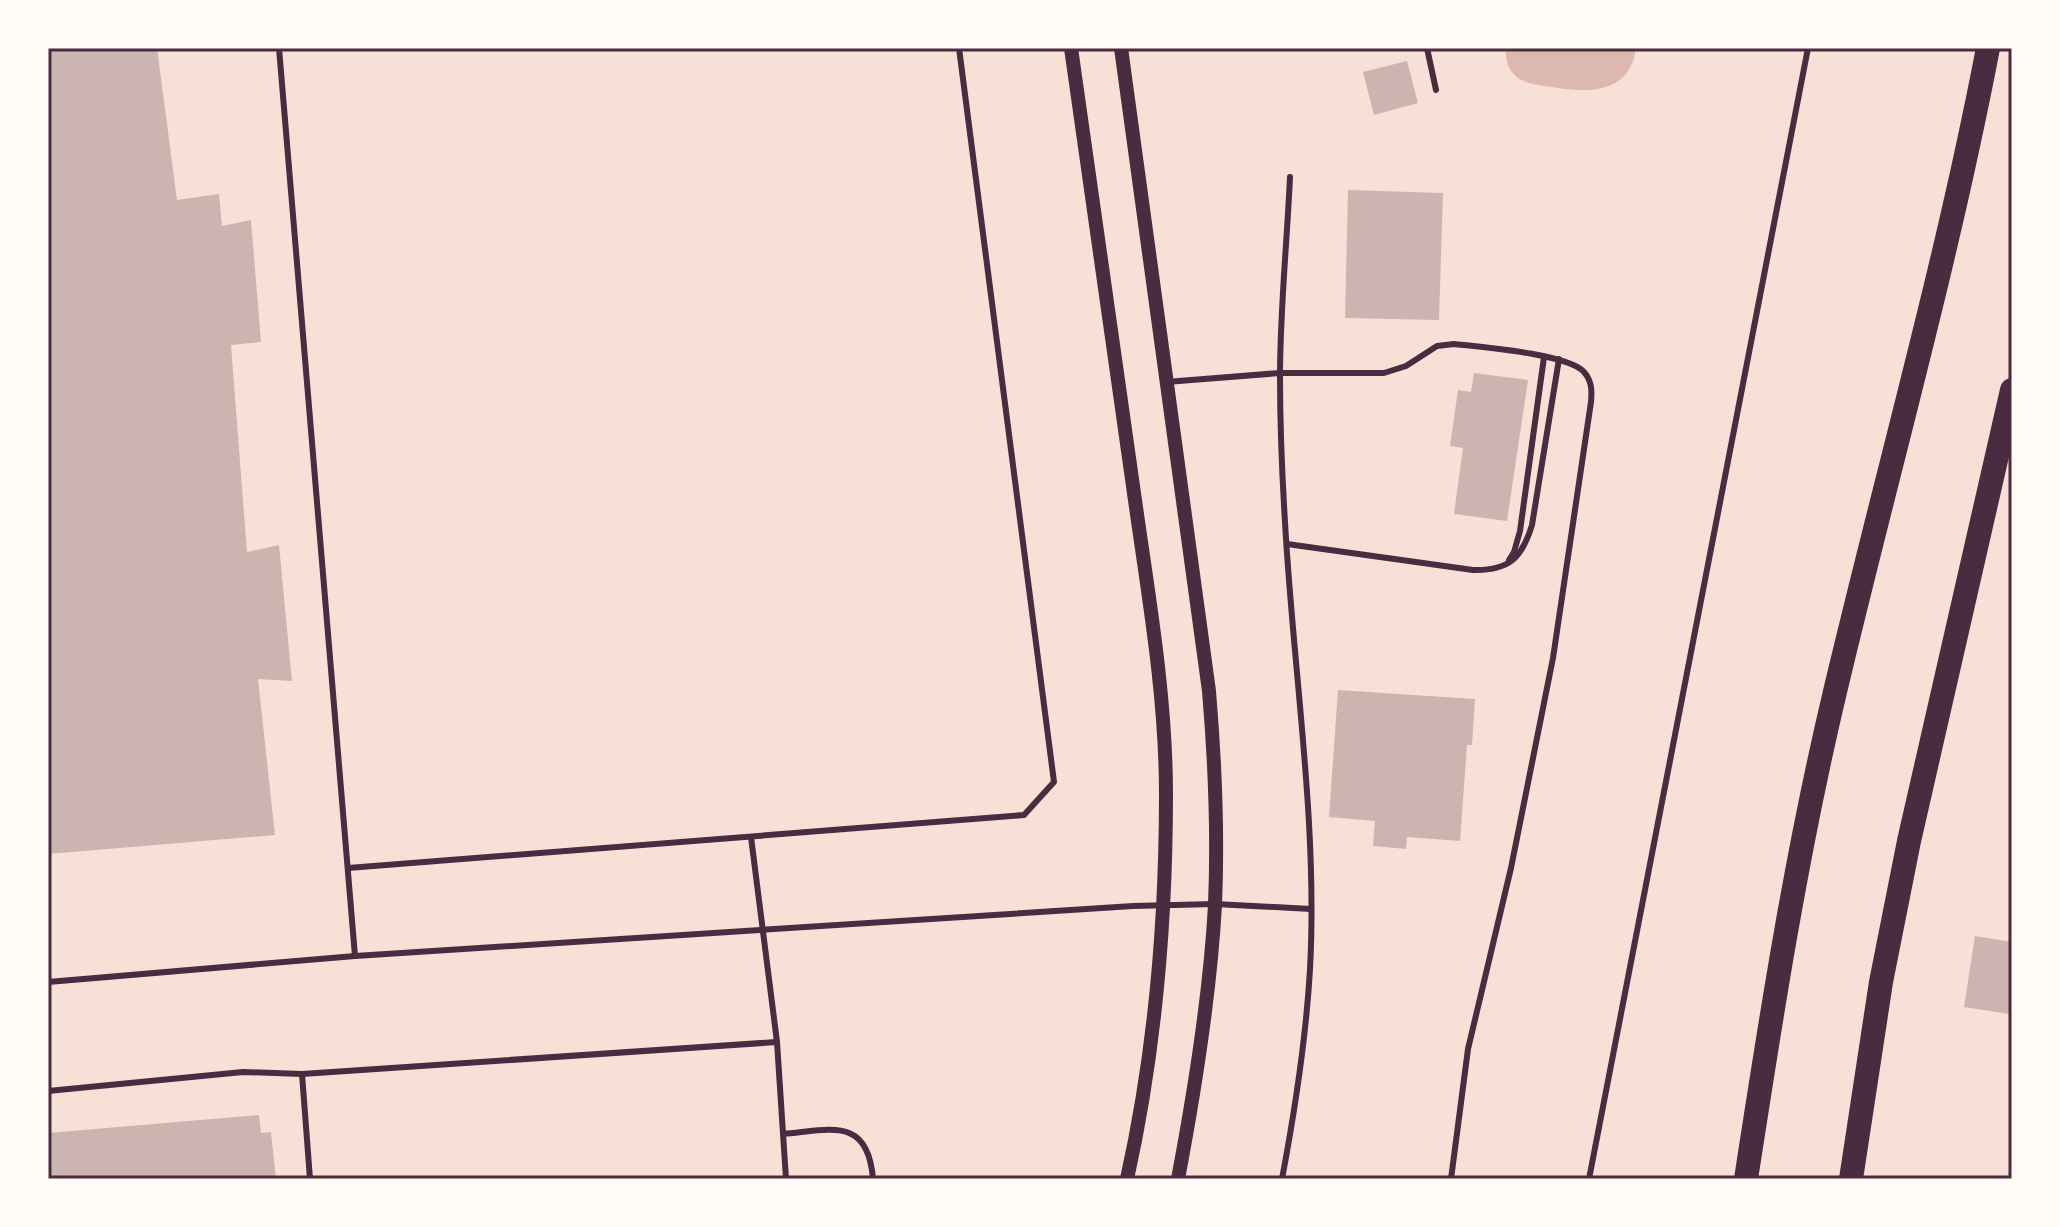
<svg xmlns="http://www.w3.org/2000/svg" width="2060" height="1227" font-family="Rubik,sans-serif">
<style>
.water{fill:#dcb8b0}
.building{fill:#ccb4b1}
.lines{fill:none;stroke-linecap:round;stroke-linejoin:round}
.service{stroke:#4a2c40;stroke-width:6}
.tertiary{stroke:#4a2c40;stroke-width:14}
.motorway{stroke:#4a2c40;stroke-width:24}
.neatline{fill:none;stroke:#4a2c40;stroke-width:3}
</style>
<rect width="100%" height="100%" fill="#f7e1d7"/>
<path class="water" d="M1506 48H1636C1630 97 1583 93 1546 86 1533 84 1520 83 1512 72 1506 64 1506 57 1506 48Z"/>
<g class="building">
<path d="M48 48H157L177 200 219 194 222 226 251 220 261 342 231 345 247 552 279 545 292 681 258 679 275 835 48 854Z"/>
<path d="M1407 61 1418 103 1374 115 1363 72Z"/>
<path d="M1348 190 1443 193 1439 320 1345 318Z"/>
<path d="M1474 373 1528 380 1507 521 1454 514 1463 448 1450 446 1458 390 1471 392Z"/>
<path d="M1338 690 1475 699 1472 745H1467L1460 841 1407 837 1406 849 1373 846 1375 821 1329 817Z"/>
<path d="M1975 936 2012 942V994L2009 1014 1964 1007Z"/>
<path d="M259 1115 261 1133 271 1132 276 1179H48V1133Z"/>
</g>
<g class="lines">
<g class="service">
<path d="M279 48 355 956"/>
<path d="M1427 48 1436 90"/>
<path d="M1166 382 1280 373H1384L1406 366 1437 346 1454 344C1481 347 1568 354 1584 372 1592 381 1592 391 1591 402L1553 658 1511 868 1468 1049 1451 1179"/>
<path d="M1287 544 1473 570C1509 571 1522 558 1532 525L1559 359"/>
<path d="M1509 560 1514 552 1520 531 1544 357"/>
<path d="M751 837 777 1042 786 1179"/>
<path d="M348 868 1024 815 1054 782 959 48"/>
<path d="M48 982 355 956 1133 906 1215 904 1311 909"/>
<path d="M302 1074 310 1179"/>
<path d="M48 1091 243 1072 302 1074 777 1042"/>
<path d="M783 1134C831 1130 868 1116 873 1179"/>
<path d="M1282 1179C1295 1110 1306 1039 1310 969 1318 822 1293 669 1285 522 1282 474 1280 425 1280 376 1280 310 1287 243 1290 177"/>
<path d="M1589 1179 1808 48"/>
</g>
<g class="tertiary">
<path d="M1071 48C1092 194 1112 340 1133 486 1147 588 1166 691 1166 794 1166 923 1155 1053 1127 1179"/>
<path d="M1121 48 1209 691C1215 762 1218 834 1215 905 1210 997 1195 1089 1178 1179"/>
</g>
<g class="motorway">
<path d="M1746 1179C1771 1017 1796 856 1834 696 1885 480 1946 267 1988 48"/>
<path d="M1851 1179 1881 982 1909 841 2012 390"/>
</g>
</g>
<rect width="2060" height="1227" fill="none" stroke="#fffaf5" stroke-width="100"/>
<rect x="50" y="50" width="1960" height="1127" class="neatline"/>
</svg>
